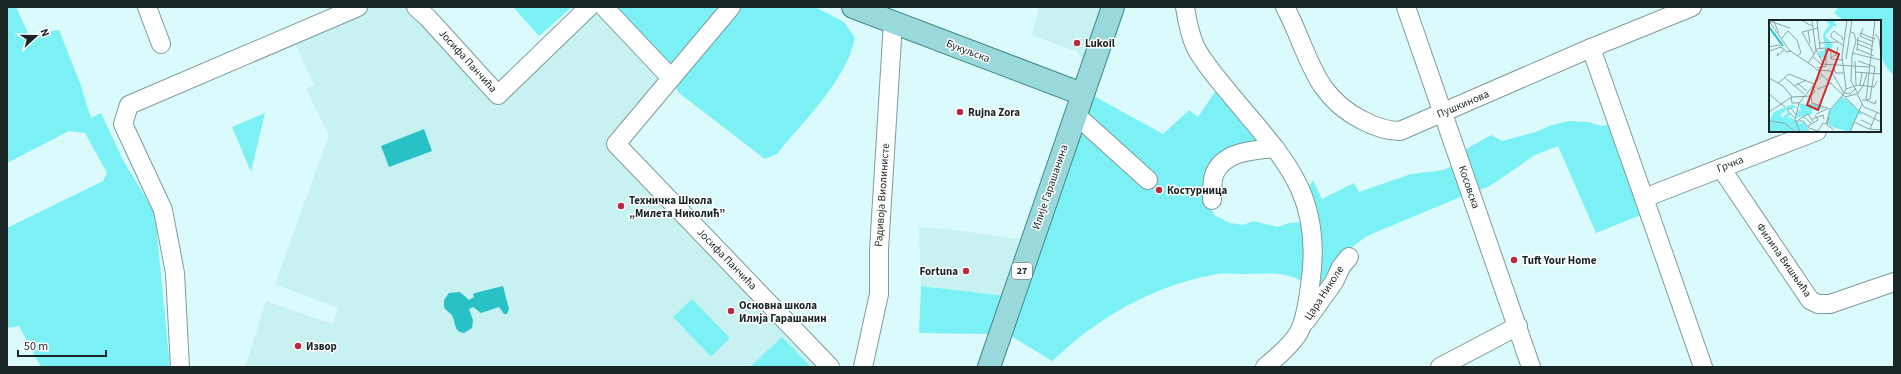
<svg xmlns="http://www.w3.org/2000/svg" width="1901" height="374" font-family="'Source Sans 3',sans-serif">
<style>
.built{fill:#c8f1f2}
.green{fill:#7bf1f5}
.water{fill:#28c1c6}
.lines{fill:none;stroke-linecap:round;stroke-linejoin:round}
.minor-casing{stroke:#7e9b9b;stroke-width:20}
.major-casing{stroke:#41898c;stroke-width:24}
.minor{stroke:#fff;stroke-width:18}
.major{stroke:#9ad9db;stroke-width:22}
.poi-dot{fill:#ba293e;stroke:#fff;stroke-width:1.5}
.labels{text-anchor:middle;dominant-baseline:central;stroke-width:3;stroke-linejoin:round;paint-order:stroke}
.shield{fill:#fff;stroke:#5f6767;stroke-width:1}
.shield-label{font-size:10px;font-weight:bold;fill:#1a2626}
.poi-label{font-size:11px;font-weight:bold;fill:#1a2626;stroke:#fff;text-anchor:start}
.street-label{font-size:11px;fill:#1a2626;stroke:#fff}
.inset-river{fill:none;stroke:#28c1c6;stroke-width:2}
.inset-road{fill:none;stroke:#8ea5a6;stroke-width:1}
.view{fill:#d62828;fill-opacity:0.15;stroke:#d62828;stroke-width:2}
.inset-edge{fill:none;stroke:#1a2626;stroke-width:2}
</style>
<rect width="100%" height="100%" fill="#dbfafb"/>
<g class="built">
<path d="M351 7H429L436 12 498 95 589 7H604L671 78 616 143 830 367H245L266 301 332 324 338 308 275 284 329 135 306 89 314 85 290 32Z"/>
<path d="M1039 7H1113L1088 78 1078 52 1032 35Z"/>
<path d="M919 227 955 230 1025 240 1005 296 921 286Z"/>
</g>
<g class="green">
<path d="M7 7H16L29 35 59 30 80 83 91 118 101 113 123 160 155 213 170 367H41L19 326 7 328V228L103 181 107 173 85 133 69 131 7 163Z"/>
<path d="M513 7H572L539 36Z"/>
<path d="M613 7H723L671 68Z"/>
<path d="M737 7H815L844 22 855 38C846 81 804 120 777 154L765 159 679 93 674 84Z"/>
<path d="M1839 7H1894V75C1876 60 1880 42 1880 21H1844L1834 13Z"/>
<path d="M1219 86 1266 145 1227 156 1210 205 1214 215 1230 223 1243 225 1253 221 1278 227 1289 223 1302 222 1309 186 1313 180 1322 199 1354 183 1359 192 1411 174 1443 170 1455 165 1465 195 1367 236 1352 247 1319 293C1292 271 1278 273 1245 274 1236 274 1226 273 1217 274 1172 282 1129 301 1092 328 1078 337 1065 350 1052 361L1008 334 1092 95 1163 134 1189 110 1198 117Z"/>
<path d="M265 113 251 172 232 127Z"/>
<path d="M1569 121 1588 122 1602 126 1611 124 1641 215 1596 233 1558 146 1535 155 1490 186 1478 191 1463 151 1491 135 1502 141 1536 132 1549 126Z"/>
<path d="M921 286 1005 296 992 334 919 333Z"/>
<path d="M692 299 730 338 711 357 673 317Z"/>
<path d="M782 337 809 365 807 367H750Z"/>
</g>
<g class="water">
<path d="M424 129 432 151 389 167 381 146Z"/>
<path d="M503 286 509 309 507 314H504L499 307 481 313 473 307 469 309 473 320 472 328 464 333C452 331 457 322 451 314 449 312 446 311 444 307V300L449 293 460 292 469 300 474 297 473 294 475 293Z"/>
</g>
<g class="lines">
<g class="minor-casing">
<g id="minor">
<path d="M147 7 161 44"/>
<path d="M416 7 428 18 498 95 589 7"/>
<path d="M604 7 671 78"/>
<path d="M731 7 616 144 830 367"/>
<path d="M1185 7C1187 20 1190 36 1196 48 1205 65 1218 79 1230 94 1284 159 1324 194 1310 286 1308 300 1306 317 1300 330 1294 343 1276 358 1265 367"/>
<path d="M1285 7C1309 52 1312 95 1362 120 1375 127 1386 131 1400 131L1591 48 1692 7"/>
<path d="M1406 7 1531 367"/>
<path d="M1591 48 1644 198"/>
<path d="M1075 114 1148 180"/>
<path d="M1721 168 1810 300 1818 304H1830L1894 282"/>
<path d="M1212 200C1212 192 1212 182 1214 175 1223 151 1254 150 1275 148"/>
<path d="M1306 321 1334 282 1341 267 1349 257"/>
<path d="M180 367 175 273 163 210 123 124 129 105 358 7"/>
<path d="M863 367 879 294V250L893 22"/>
<path d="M1440 367 1518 326"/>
<path d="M1703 367 1644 198 1817 131"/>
</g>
</g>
<g class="major-casing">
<g id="major">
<path d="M853 7 1082 94"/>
<path d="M989 367 1113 7"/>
</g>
</g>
<use href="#minor" class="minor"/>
<use href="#major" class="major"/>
</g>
<g class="poi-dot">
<circle cx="1077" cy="43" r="4"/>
<circle cx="960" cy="112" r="4"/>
<circle cx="1159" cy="190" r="4"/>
<circle cx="621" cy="206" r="4"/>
<circle cx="1514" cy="260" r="4"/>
<circle cx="966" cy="271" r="4"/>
<circle cx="731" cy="311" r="4"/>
<circle cx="298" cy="346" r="4"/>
</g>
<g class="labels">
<rect class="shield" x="1012" y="263" width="20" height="16" rx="3"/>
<g class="shield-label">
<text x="1022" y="271">27</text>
</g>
<g class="poi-label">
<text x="1085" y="43">Lukoil</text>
<text x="968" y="112">Rujna Zora</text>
<text x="1167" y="190">Костурница</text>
<text x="629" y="200">Техничка Школа<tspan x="629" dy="13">„Милета Николић”</tspan></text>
<text x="1522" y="260">Tuft Your Home</text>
<text x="958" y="271" text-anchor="end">Fortuna</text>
<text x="739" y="305">Основна школа<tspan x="739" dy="13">Илија Гарашанин</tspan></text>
<text x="306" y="346">Извор</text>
</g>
<g class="street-label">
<text transform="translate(968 51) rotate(21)">Букуљска</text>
<text transform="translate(468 61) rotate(48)">Јосифа Панчића</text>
<text transform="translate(1463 104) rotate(-23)">Пушкинова</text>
<text transform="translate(1730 164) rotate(-21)">Грчка</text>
<text transform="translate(1050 187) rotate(-71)">Илије Гарашанина</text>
<text transform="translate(1469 187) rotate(71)">Косовска</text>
<text transform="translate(882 195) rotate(-86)">Радивоја Виолинисте</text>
<text transform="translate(727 259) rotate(46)">Јосифа Панчића</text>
<text transform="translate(1784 260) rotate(55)">Филипа Вишњића</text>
<text transform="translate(1324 293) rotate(-57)">Цара Николе</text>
</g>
</g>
<g transform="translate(1769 20)">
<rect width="112" height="112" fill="#dbfafb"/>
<path d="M56 0H67L65 3 69 6H64L56 16 64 24 63 29 58 30 55 37 51 38 50 31 54 30 55 32 56 28 54 14 61 5ZM73 76 93 93 92 95 89 94 81 112 60 106 59 102 60 92ZM30 83 38 85 42 84 53 85 54 89 45 90 43 85V94L27 98 29 90 32 91ZM21 85H25L28 88H20L12 94 13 98 19 92 22 94 18 98 21 97 32 104 35 101 41 112H28L19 106 0 101 5 92ZM0 102 14 103 27 112H0Z" fill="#7bf1f5"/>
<path class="inset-river" d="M0 7 14 26"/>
<path class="inset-road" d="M4 0 10 13M32 0 43 6M0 1 21 8M0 1 20 30 45 47 76 77 88 74 95 87 112 94M94 8 91 16 105 22M39 11 41 23M82 12 85 13 87 20 83 36 82 61 89 74M91 13 106 19M106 14 110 19 112 35M13 18 19 11 28 20 32 33 28 36M73 20 74 18 65 11 62 14V17L75 26M89 20 104 26M50 23 69 22M89 24 104 30M0 27 10 25 12 27M51 28 48 1 54 0M47 29 56 28 57 31V46L48 48M88 29 105 36M47 30 54 43M0 31 12 27 18 32 22 31M88 31 89 17M62 32V39L74 40M9 33 8 36 15 30M83 33 112 40M45 34 33 12 49 8M44 37 52 44 100 47M62 37 67 35 69 27M77 39 83 0M86 41 87 65M89 41 106 47 101 79 97 80M39 43 47 31 43 0M65 44 66 53H75M49 50 62 51 75 73M86 52 112 54M15 57 35 74M0 58 14 66 23 77M9 63 20 54 45 64M28 63 38 71M91 65 93 53M25 66 37 60M48 67 49 69 63 63M77 69 89 65 105 67 108 61M75 73 81 74 87 68M89 73 94 66 98 53M0 74 16 87M74 75 77 69 73 36 78 0M42 76 43 83 61 89M22 77 23 83H30M76 77 90 91 112 102M93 80H97L106 0M97 80 106 84 107 80M0 92 23 77 42 76 46 72 43 66M47 94 58 89M34 96 43 104M60 97 58 105 65 110M26 98 18 90 22 88 27 95M43 99 54 95 55 99M29 100 39 94 45 103M92 100 103 105M0 101 15 103 27 112M26 101H34L40 108 49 111 54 103 57 104 61 90 74 75M85 102 100 109 112 110M39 106 49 100 46 95M101 109 108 92M31 112 26 100 30 83 53 55M81 112 93 84"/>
<path class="view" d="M59 29 70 34 49 90 38 85Z"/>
<rect width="112" height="112" class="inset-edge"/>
</g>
<rect width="1901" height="374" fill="none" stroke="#1a2626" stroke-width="16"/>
<g transform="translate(36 36) rotate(69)" stroke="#ffffff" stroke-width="3" paint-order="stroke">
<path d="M0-3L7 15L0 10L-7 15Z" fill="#1a2626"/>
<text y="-6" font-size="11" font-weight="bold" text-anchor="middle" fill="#1a2626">N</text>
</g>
<path d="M18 350v6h88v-6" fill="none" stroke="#1a2626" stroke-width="2"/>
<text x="24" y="350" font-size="12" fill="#1a2626" stroke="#ffffff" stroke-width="3" paint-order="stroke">50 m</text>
</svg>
